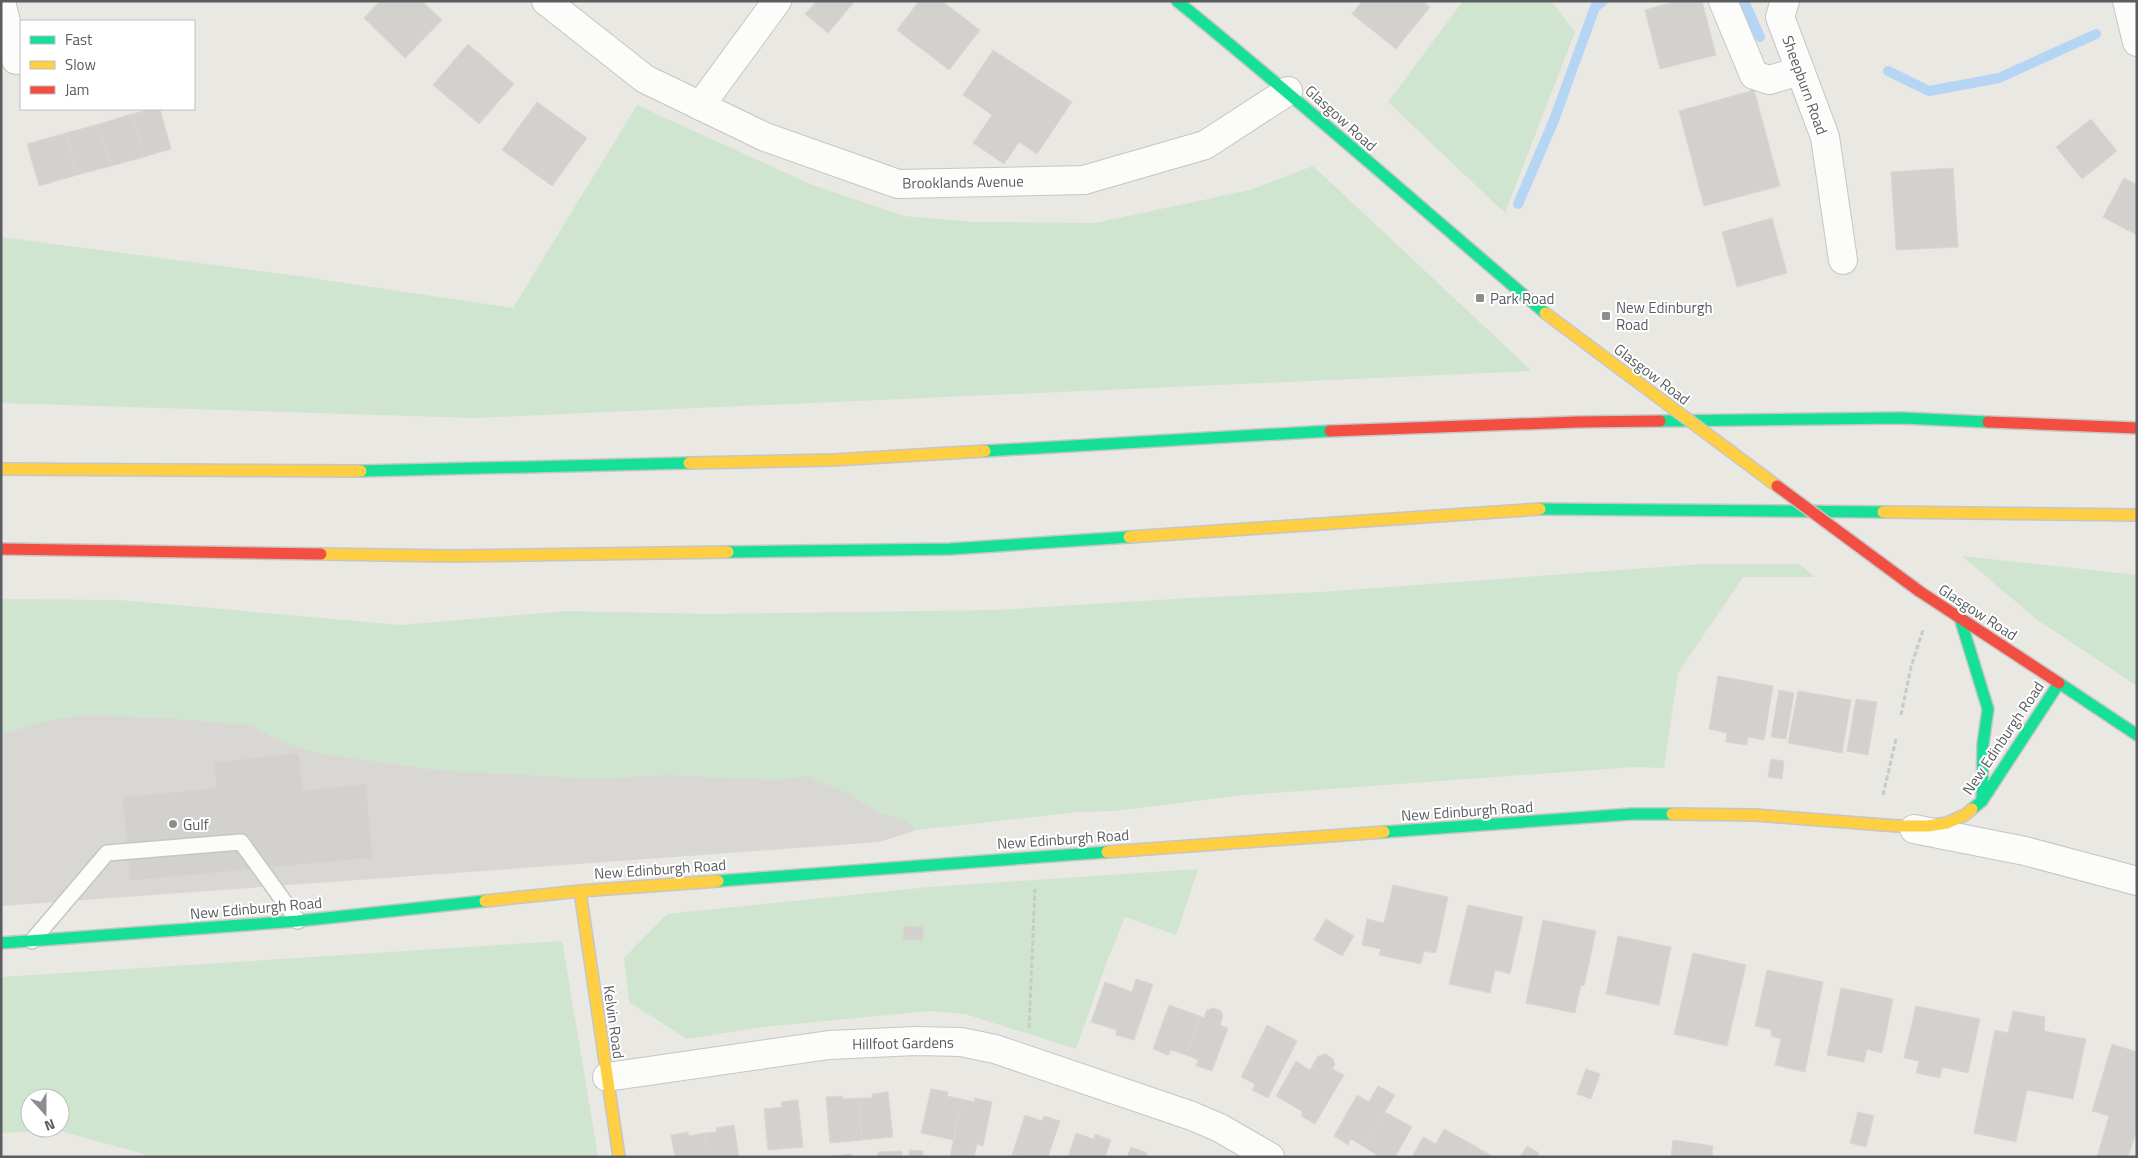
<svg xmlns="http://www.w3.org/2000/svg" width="2138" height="1158" font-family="'Titillium Web',sans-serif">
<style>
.industrial{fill:#d9d7d3}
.green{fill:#d0e5cf;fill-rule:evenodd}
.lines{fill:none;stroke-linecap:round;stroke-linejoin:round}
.stream{stroke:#b5d5f5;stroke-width:10}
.building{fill:#d2d1ce;stroke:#d8d7d2}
.lane-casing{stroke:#c5c5c4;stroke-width:18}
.street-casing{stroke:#c5c5c4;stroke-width:30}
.fast-casing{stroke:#c6c6c5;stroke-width:14}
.slow-casing{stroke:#c6c6c5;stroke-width:14}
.jam-casing{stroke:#c6c6c5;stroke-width:14}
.path{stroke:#c6cbc9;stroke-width:3;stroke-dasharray:5 2.5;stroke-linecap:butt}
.lane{stroke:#fcfcfb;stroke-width:15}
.street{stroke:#fcfcfb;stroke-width:28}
.fast{stroke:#16e098;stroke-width:11}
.slow{stroke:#ffcf43;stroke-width:11}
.jam{stroke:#f24e42;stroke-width:11}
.slow-bridge-casing{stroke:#c6c6c5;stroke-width:14;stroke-linecap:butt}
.jam-bridge-casing{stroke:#c6c6c5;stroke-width:14;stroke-linecap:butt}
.slow-bridge{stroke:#ffcf43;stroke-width:11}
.jam-bridge{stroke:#f24e42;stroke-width:11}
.poi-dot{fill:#8b8d8e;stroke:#fff;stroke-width:2}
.labels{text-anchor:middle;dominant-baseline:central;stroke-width:4;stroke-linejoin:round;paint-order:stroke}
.street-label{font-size:15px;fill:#595c61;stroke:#fff}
.poi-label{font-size:15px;fill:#595c61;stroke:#fff;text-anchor:start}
</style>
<rect width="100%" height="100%" fill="#e9e8e3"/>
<path class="industrial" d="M1 710 841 735 904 820 917 830 879 842 1 906Z"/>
<g class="green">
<path d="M1463 1H1551L1575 32 1505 213 1388 102Z"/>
<path d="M637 105 810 184 904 216 974 222 1095 223 1250 190 1313 166 1532 371 474 418 1 403V237L305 277 513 308Z"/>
<path d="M1962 556 2137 575V686L2036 619Z"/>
<path d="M1703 564H1800L1814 577H1743L1678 673 1664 768 1635 767 1244 795 1114 811 1078 812 917 830 904 820 881 813 840 790 808 776 770 781 756 778H723L670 775 594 779 436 770 321 754 294 746 247 725 164 718 81 715 47 721 1 735V599L120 600 401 625 566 611 708 614 997 610 1190 598 1320 592Z"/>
<path d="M1198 869 1176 935 1125 917 1106 964 1076 1049 965 1014 930 1011 762 1027 687 1039 629 1002 624 958 667 914 929 887Z"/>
<path d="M562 941 598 1157H144V1154L60 1131 1 1133V977ZM30 1098H60V1128H30Z"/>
</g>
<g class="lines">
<g class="stream">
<path d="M1744 1 1760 37"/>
<path d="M1888 71 1929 91 1999 78 2096 34"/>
<path d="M1518 204 1554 120 1595 7 1603 1"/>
</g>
</g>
<g class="building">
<path d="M380 1H422L442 20 405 58 364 18Z"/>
<path d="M817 1H855L828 33 805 14Z"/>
<path d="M919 1H942L980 30 949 70 897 30Z"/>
<path d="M1362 1H1423L1430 7 1396 49 1352 14Z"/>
<path d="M1677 1H1702L1716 55 1660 69 1645 10Z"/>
<path d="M468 44 514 84 479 124 433 85Z"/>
<path d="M993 50 1072 102 1037 154 1019 142 1004 164 973 143 992 115 963 95Z"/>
<path d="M1754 90 1780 186 1704 206 1679 111Z"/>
<path d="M537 102 587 138 552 186 502 150Z"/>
<path d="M152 109H160L171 149 144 157 132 114Z"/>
<path d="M132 114 144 157 111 166 99 124Z"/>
<path d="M2091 119 2117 151 2082 179 2056 147Z"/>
<path d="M99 124 111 166 77 175 66 133Z"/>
<path d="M66 133 77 175 39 186 27 144Z"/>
<path d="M1953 168 1958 247 1896 250 1891 172Z"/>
<path d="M2124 178 2137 185V235L2103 217Z"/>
<path d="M1772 218 1787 273 1737 287 1722 232Z"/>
<path d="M1718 676 1773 686 1764 740 1748 737 1747 745 1726 742 1727 733 1709 729Z"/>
<path d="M1779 690 1794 693 1786 739 1771 737Z"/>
<path d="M1798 691 1851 700 1842 753 1788 743Z"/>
<path d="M1856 699 1877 702 1868 755 1847 751Z"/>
<path d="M299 753 303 790 366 784 373 858 130 881 122 797 216 788 214 762Z"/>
<path d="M1771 759 1784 761 1782 779 1768 777Z"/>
<path d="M1393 885 1448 897 1436 953 1424 951 1421 964 1379 955 1381 949 1362 945 1367 919 1384 923Z"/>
<path d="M1468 905 1523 917 1510 974 1495 970 1490 993 1449 984Z"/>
<path d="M1326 919 1354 936 1342 956 1314 940Z"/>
<path d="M1543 920 1596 931 1584 986 1581 985 1575 1013 1526 1003Z"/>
<path d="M904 926 923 927V940H903Z"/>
<path d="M1618 936 1671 947 1659 1005 1606 994Z"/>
<path d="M1693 953 1746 965 1727 1046 1674 1034Z"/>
<path d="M1767 970 1823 982 1805 1072 1775 1065 1781 1039 1771 1036 1772 1030 1755 1026Z"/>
<path d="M1136 979 1153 984 1134 1040 1116 1035 1117 1030 1091 1022 1105 982 1132 992Z"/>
<path d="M1841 988 1893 999 1882 1053 1867 1049 1864 1062 1827 1055Z"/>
<path d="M1169 1005 1200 1016 1186 1055 1171 1050 1168 1055 1153 1049Z"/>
<path d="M1916 1006 1980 1019 1968 1073 1942 1067 1940 1078 1916 1073 1919 1061 1904 1058Z"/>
<path d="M1213 1008 1221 1011 1223 1016 1220 1025 1228 1028 1212 1071 1196 1066 1198 1060 1186 1055 1200 1016 1204 1018 1207 1010Z"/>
<path d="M2013 1011 2045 1017 2044 1031 2086 1039 2073 1099 2027 1090 2016 1142 1974 1133 1995 1030 2008 1033Z"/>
<path d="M1267 1025 1297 1041 1268 1098 1252 1090 1255 1084 1241 1077Z"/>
<path d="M2112 1044 2137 1052V1129L2128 1157H2097L2109 1116 2092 1111Z"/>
<path d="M1326 1054 1333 1059 1335 1065 1332 1069 1344 1075 1315 1124 1301 1116 1303 1112 1276 1096 1296 1061 1310 1070 1318 1056Z"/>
<path d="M1586 1069 1600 1074 1591 1099 1577 1094Z"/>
<path d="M1378 1086 1395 1095 1364 1147 1351 1139 1348 1145 1334 1136 1357 1095 1369 1102Z"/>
<path d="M931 1089 948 1092 947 1096 962 1099 953 1140 921 1133Z"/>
<path d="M888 1092 893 1137 862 1140 858 1098H872V1094Z"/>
<path d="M843 1096V1099L858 1098 862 1140 830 1143 826 1097Z"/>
<path d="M975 1098 992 1102 983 1146 977 1144 974 1157H950L962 1099 974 1102Z"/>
<path d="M798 1100 803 1147 768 1150 764 1109 782 1107 781 1102Z"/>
<path d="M1385 1112 1412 1127 1395 1157H1375L1377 1155 1364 1147Z"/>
<path d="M1858 1112 1874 1116 1866 1147 1850 1143Z"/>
<path d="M1025 1115 1042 1121 1044 1116 1060 1121 1048 1157 1012 1155Z"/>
<path d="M734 1125 739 1157H708L704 1133 717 1132 716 1128Z"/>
<path d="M1444 1129 1473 1145 1466 1157H1412L1423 1137 1436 1144Z"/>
<path d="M688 1132 689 1136 704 1133 708 1157H675L671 1135Z"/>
<path d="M1076 1133 1094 1139 1095 1134 1111 1140 1105 1157H1068Z"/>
<path d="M1673 1140 1713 1146 1712 1157H1671Z"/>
<path d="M1473 1145 1494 1157H1466Z"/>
<path d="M1527 1146 1539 1153 1537 1157H1520Z"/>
<path d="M1131 1147 1147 1153V1157H1127Z"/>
<path d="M909 1150 923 1151V1157H909Z"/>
<path d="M902 1151V1157H878V1152Z"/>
<path d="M851 1154 852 1157H828Z"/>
</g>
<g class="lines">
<g class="lane-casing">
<path id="lane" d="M32 941 107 853 241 842 298 921"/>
</g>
<g class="street-casing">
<g id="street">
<path d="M546 1 645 79 765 137 898 184 1084 180 1205 145 1288 91"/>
<path d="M1723 1 1754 75 1769 80 1800 71"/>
<path d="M1785 1 1780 17 1825 137 1843 260"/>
<path d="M2127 1 2137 42"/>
<path d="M1 2 16 60 21 59"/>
<path d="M700 106 777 1"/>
<path d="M1914 829 2025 851 2137 881"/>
<path d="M607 1077 829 1045 916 1041 961 1042 995 1049 1192 1116 1220 1128 1270 1157"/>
</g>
</g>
<g class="fast-casing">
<g id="fast">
<path d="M1177 1C1302 102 1422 209 1545 313"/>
<path d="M1660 421 1901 418 1988 422"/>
<path d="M985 451 1330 431"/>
<path d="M361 471 689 463"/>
<path d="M1540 509 1883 512"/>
<path d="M728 552 950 549 1129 537"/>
<path d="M1960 618 1988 709 1983 744 1982 801"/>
<path d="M1972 809 1982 801 2059 683 2137 735"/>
<path d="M1384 832 1632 814H1672"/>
<path d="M718 881 1107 852"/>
<path d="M1 943 298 921 485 901"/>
</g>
</g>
<g class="slow-casing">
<g id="slow">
<path d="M689 463 833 460 985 451"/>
<path d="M1 469 361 471"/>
<path d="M1883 512 2137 515"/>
<path d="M1129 537 1540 509"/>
<path d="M321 554 453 556 728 552"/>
<path d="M1672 814 1755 815 1897 826H1928L1947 823 1965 815 1972 809"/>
<path d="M1107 852 1384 832"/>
<path d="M580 891 619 1157"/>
<path d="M485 901 580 891 718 881"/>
</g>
</g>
<g class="jam-casing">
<g id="jam">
<path d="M1988 422 2137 428"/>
<path d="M1330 431 1577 422 1660 421"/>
<path d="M1 549 321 554"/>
<path d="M1919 591 2059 683"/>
</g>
</g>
<g class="path">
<path d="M1901 715 1911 667 1923 630"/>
<path d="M1883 795 1896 739"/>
<path d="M1029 1028 1035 889"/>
</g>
<use href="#lane" class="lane"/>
<use href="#street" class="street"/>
<use href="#fast" class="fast"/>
<use href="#slow" class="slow"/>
<use href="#jam" class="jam"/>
<g class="slow-bridge-casing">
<path id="slow-bridge" d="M1545 313 1777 486"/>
</g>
<g class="jam-bridge-casing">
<path id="jam-bridge" d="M1777 486 1919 591"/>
</g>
<use href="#slow-bridge" class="slow-bridge"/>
<use href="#jam-bridge" class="jam-bridge"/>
</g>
<g class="poi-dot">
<rect x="1475" y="293" width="10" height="10" rx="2.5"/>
<rect x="1601" y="311" width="10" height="10" rx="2.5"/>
<circle cx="173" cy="824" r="5"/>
</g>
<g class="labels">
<g class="street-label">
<text transform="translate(1805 85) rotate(70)">Sheepburn Road</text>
<text transform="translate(1341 118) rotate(42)">Glasgow Road</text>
<text transform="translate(963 182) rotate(-1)">Brooklands Avenue</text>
<text transform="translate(1652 374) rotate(37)">Glasgow Road</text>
<text transform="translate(1978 612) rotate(33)">Glasgow Road</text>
<text transform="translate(2003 738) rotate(-56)">New Edinburgh Road</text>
<text transform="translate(1467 811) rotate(-4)">New Edinburgh Road</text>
<text transform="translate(1063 839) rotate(-4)">New Edinburgh Road</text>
<text transform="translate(660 869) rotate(-4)">New Edinburgh Road</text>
<text transform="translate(256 908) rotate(-5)">New Edinburgh Road</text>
<text transform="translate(614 1022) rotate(82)">Kelvin Road</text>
<text transform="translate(903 1043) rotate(-1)">Hillfoot Gardens</text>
</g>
<g class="poi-label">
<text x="1490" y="298">Park Road</text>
<text x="1616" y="307">New Edinburgh<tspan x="1616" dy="17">Road</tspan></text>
<text x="183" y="824">Gulf</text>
</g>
</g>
<rect width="2138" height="1158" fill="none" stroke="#595c61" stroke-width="5"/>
<rect x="20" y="20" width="175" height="90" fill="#ffffff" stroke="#bdbec0"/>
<rect x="30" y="36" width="25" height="8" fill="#16e098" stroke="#bdbec0"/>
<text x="65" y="45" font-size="15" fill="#595c61">Fast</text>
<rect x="30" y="61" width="25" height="8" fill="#ffcf43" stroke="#bdbec0"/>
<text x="65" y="70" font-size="15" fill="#595c61">Slow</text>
<rect x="30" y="86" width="25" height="8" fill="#f24e42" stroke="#bdbec0"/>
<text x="65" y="95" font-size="15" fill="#595c61">Jam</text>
<g transform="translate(45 1113) rotate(159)"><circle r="24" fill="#ffffff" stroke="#bdbec0"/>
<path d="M0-4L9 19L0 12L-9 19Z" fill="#8b8d8e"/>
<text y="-8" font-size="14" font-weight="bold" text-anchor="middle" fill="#595c61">N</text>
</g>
</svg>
